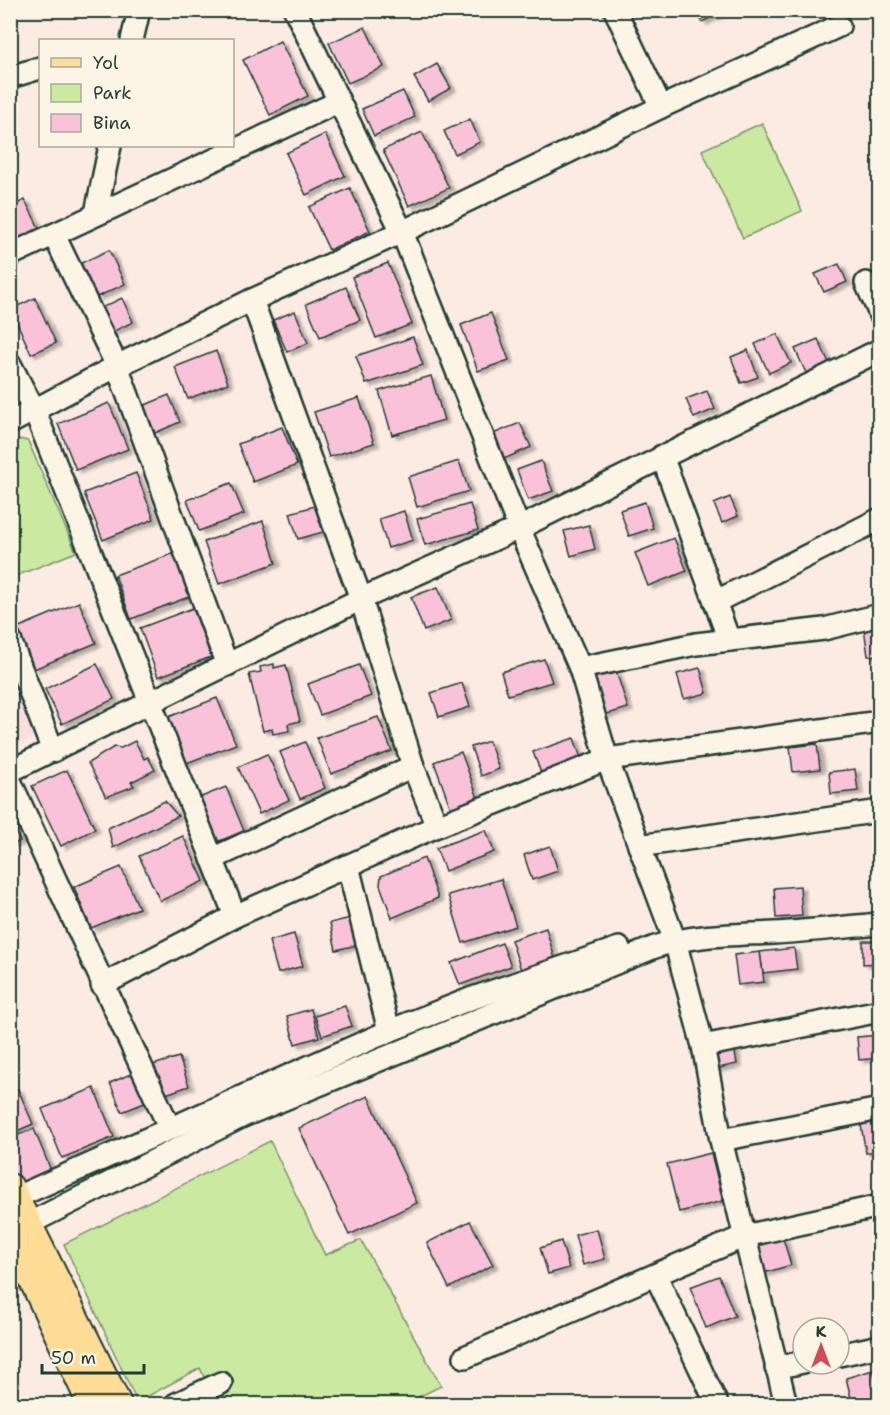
<svg xmlns="http://www.w3.org/2000/svg" width="890" height="1415" font-family="'Shantell Sans',sans-serif">
<style>
.built{fill:#fbdfdf}
.green{fill:#cbe9a0;stroke:#75936a;stroke-width:1.5}
.building{fill:#fac2d8;stroke:#1f3d34;stroke-width:1.5;filter:url(#shadow)}
.lines{fill:none;stroke-linecap:round;stroke-linejoin:round}
.minor-casing{stroke:#1f3d34;stroke-width:26}
.major-casing{stroke:#1f3d34;stroke-width:30}
.minor{stroke:#fcf5e5;stroke-width:21}
.major{stroke:#ffdd96;stroke-width:26}
</style>
<defs>
<filter id="shadow"><feDropShadow dx="5" dy="3" stdDeviation="1.5" flood-color="#0004"/></filter>
</defs>
<rect width="100%" height="100%" fill="#fcebe2"/>
<filter id="ink" filterUnits="userSpaceOnUse"><feTurbulence type="fractalNoise" baseFrequency=".0167" numOctaves="2"/><feDisplacementMap in="SourceGraphic" scale="12" xChannelSelector="R" yChannelSelector="G"/><feConvolveMatrix kernelMatrix="1 2 1 2 8 2 1 2 1" color-interpolation-filters="sRGB"/></filter>
<g filter="url(#ink)">
<path class="built" d="M10 671 33 734 31 739 11 747Z"/>
<g class="green">
<path d="M762 123 802 211 743 238 702 150Z"/>
<path d="M18 439 28 441 76 552 11 578V443Z"/>
<path d="M270 1141 325 1255 361 1240 441 1386 404 1404H216L200 1368 137 1402 64 1244Z"/>
</g>
<g class="building">
<path d="M696 10H726L702 22Z"/>
<path d="M365 27 384 67 348 83 329 43Z"/>
<path d="M280 41 308 96 270 115 243 60Z"/>
<path d="M437 64 451 88 428 101 414 77Z"/>
<path d="M403 91 415 117 374 136 362 109Z"/>
<path d="M470 119 480 142 455 154 444 131Z"/>
<path d="M422 132 449 188 409 206 383 150Z"/>
<path d="M325 134 345 176 306 195 286 153Z"/>
<path d="M350 188 370 231 329 250 309 207Z"/>
<path d="M25 200 40 230 10 247V207Z"/>
<path d="M109 250 125 284 97 297 81 263Z"/>
<path d="M388 263 412 324 376 338 352 277Z"/>
<path d="M839 264 847 282 824 292 815 274Z"/>
<path d="M346 287 360 320 320 337 306 304Z"/>
<path d="M35 298 56 343 31 354 11 309Z"/>
<path d="M122 298 133 322 110 333 99 309Z"/>
<path d="M295 311 308 343 287 352 273 320Z"/>
<path d="M491 313 509 360 478 371 461 325Z"/>
<path d="M777 334 791 363 769 373 755 344Z"/>
<path d="M413 337 423 365 366 384 356 356Z"/>
<path d="M818 339 830 365 807 375 795 349Z"/>
<path d="M748 350 758 377 741 383 731 357Z"/>
<path d="M216 351 228 383 188 399 175 367Z"/>
<path d="M431 376 444 420 392 435 379 391Z"/>
<path d="M707 391 715 409 694 418 686 399Z"/>
<path d="M169 395 180 422 155 433 143 406Z"/>
<path d="M359 398 374 443 329 457 314 412Z"/>
<path d="M109 403 128 449 76 470 58 424Z"/>
<path d="M520 423 531 447 504 459 493 434Z"/>
<path d="M282 427 297 465 253 482 238 444Z"/>
<path d="M459 461 469 491 417 507 408 477Z"/>
<path d="M541 461 553 491 528 500 517 470Z"/>
<path d="M136 473 154 519 103 540 84 493Z"/>
<path d="M231 483 244 514 199 531 187 500Z"/>
<path d="M730 497 738 516 722 523 714 504Z"/>
<path d="M645 502 653 528 629 536 620 510Z"/>
<path d="M470 504 478 530 425 545 417 519Z"/>
<path d="M315 506 323 532 298 539 290 513Z"/>
<path d="M404 511 413 540 388 548 379 519Z"/>
<path d="M263 521 276 563 219 584 204 542Z"/>
<path d="M589 525 595 549 571 556 564 531Z"/>
<path d="M674 538 687 571 648 586 635 553Z"/>
<path d="M175 553 191 596 131 619 115 575Z"/>
<path d="M438 587 451 620 424 631 411 597Z"/>
<path d="M79 602 96 643 34 669 17 628Z"/>
<path d="M193 608 211 657 158 677 140 628Z"/>
<path d="M880 625V655L868 656 864 628Z"/>
<path d="M544 659 552 682 508 695 501 672Z"/>
<path d="M97 664 114 699 62 724 45 689Z"/>
<path d="M274 664V668L286 665 300 721 288 724 289 731 273 734 272 729 263 731 249 674 261 672 260 667Z"/>
<path d="M359 665 371 696 320 715 308 684Z"/>
<path d="M700 668 707 693 684 699 677 674Z"/>
<path d="M616 671 628 708 604 715 592 678Z"/>
<path d="M462 683 470 707 439 717 431 693Z"/>
<path d="M217 698 236 744 184 764 166 718Z"/>
<path d="M378 717 392 751 331 774 317 738Z"/>
<path d="M574 738 583 764 543 778 533 752Z"/>
<path d="M135 741 144 759 148 757 155 770 131 782 134 786 106 797 88 763 114 747 121 748Z"/>
<path d="M489 741 499 769 481 776 471 747Z"/>
<path d="M305 742 325 788 300 799 280 752Z"/>
<path d="M817 744 820 769 793 772 790 747Z"/>
<path d="M461 752 478 798 451 809 434 762Z"/>
<path d="M267 754 289 800 259 814 238 767Z"/>
<path d="M855 769 858 791 831 794 829 772Z"/>
<path d="M67 770 95 829 61 846 32 786Z"/>
<path d="M226 787 244 831 217 842 199 798Z"/>
<path d="M165 801 178 816 113 848 108 828Z"/>
<path d="M10 823 20 841 10 846Z"/>
<path d="M486 830 494 852 445 871 436 848Z"/>
<path d="M183 836 204 881 160 901 139 856Z"/>
<path d="M550 846 558 871 532 880 524 855Z"/>
<path d="M424 858 438 898 392 918 380 885 381 876Z"/>
<path d="M121 867 139 908 91 928 74 887Z"/>
<path d="M501 879 516 926 463 943 448 895Z"/>
<path d="M800 886 802 916 776 918 774 888Z"/>
<path d="M355 917 361 944 336 950 330 923Z"/>
<path d="M546 928 555 959 521 970 511 940Z"/>
<path d="M294 934 303 966 278 973 269 941Z"/>
<path d="M863 941H880V963L863 964Z"/>
<path d="M502 943 511 966 460 985 451 963Z"/>
<path d="M794 948 797 969 763 973 760 952Z"/>
<path d="M760 952 764 982 738 985 734 955Z"/>
<path d="M345 1006 352 1026 322 1036 315 1016Z"/>
<path d="M311 1009 319 1037 295 1044 287 1016Z"/>
<path d="M880 1035V1058L859 1060 857 1037Z"/>
<path d="M734 1047 737 1064 714 1069 710 1053Z"/>
<path d="M179 1057 189 1086 163 1095 153 1065Z"/>
<path d="M135 1072 147 1102 122 1112 110 1083Z"/>
<path d="M94 1088 114 1137 62 1158 42 1109Z"/>
<path d="M18 1089 33 1124 10 1134V1092Z"/>
<path d="M368 1096 417 1203 349 1235 299 1128Z"/>
<path d="M880 1117V1150L866 1153 860 1120Z"/>
<path d="M34 1129 52 1173 17 1187 10 1170V1138Z"/>
<path d="M711 1153 723 1201 679 1212 667 1164Z"/>
<path d="M470 1221 493 1265 449 1288 427 1243Z"/>
<path d="M597 1229 605 1259 583 1265 575 1235Z"/>
<path d="M783 1238 791 1265 764 1273 756 1246Z"/>
<path d="M561 1241 569 1268 548 1274 540 1248Z"/>
<path d="M719 1276 735 1316 706 1328 690 1287Z"/>
<path d="M873 1370 880 1394 852 1402 846 1378Z"/>
</g>
<g class="lines">
<g class="minor-casing">
<g id="minor">
<path d="M295 10 402 232 519 528 580 668 607 759 675 941 703 1046 721 1140 786 1404"/>
<path d="M615 10 661 107"/>
<path d="M132 40 139 10"/>
<path d="M10 77 40 68"/>
<path d="M96 213 110 146"/>
<path d="M54 235 117 366 227 665"/>
<path d="M10 255 338 102"/>
<path d="M866 283 880 314"/>
<path d="M252 300 361 599 413 766 437 826"/>
<path d="M10 364 35 412 235 916"/>
<path d="M10 423 117 366 252 300 402 232 661 107 839 26"/>
<path d="M662 456 729 640"/>
<path d="M715 602 880 519"/>
<path d="M10 640 53 751"/>
<path d="M580 668 696 644 824 629 880 615"/>
<path d="M10 771 361 599 519 528 880 350"/>
<path d="M10 781 170 1129"/>
<path d="M639 846 880 811"/>
<path d="M212 859 413 766"/>
<path d="M348 866 389 1031"/>
<path d="M102 985 235 916 437 826 607 759 880 722"/>
<path d="M703 1046 880 1011"/>
<path d="M721 1140 880 1109"/>
<path d="M10 1200 389 1031 470 999 619 948"/>
<path d="M14 1231 243 1116 655 947C694 934 734 935 774 933 809 931 844 927 880 924"/>
<path d="M656 1276 717 1404"/>
<path d="M10 1278 28 1267"/>
<path d="M839 1355 880 1346"/>
<path d="M465 1357 745 1236 880 1206"/>
<path d="M776 1368 803 1362"/>
<path d="M176 1404 221 1383"/>
</g>
</g>
<g class="major-casing">
<g id="major">
<path d="M10 1187 118 1404"/>
<path d="M10 1233 91 1404"/>
</g>
</g>
<use href="#minor" class="minor"/>
<use href="#major" class="major"/>
</g>
</g>
<rect width="890" height="1415" fill="none" stroke="#fcf5e5" stroke-width="36"/>
<rect x="18" y="18" width="854" height="1379" fill="none" stroke="#1f3d34" stroke-width="2" filter="url(#ink)"/>
<rect x="39" y="39" width="195" height="108" fill="#fcf5e5" stroke="#a4ab9e" stroke-width="1.5"/>
<rect x="51" y="58" width="30" height="9" fill="#ffdd96" stroke="#a4ab9e" stroke-width="1.5"/>
<text x="93" y="69" font-size="18" fill="#1f3d34">Yol</text>
<rect x="51" y="84" width="30" height="18" fill="#cbe9a0" stroke="#a4ab9e" stroke-width="1.5"/>
<text x="93" y="99" font-size="18" fill="#1f3d34">Park</text>
<rect x="51" y="114" width="30" height="18" fill="#fac2d8" stroke="#a4ab9e" stroke-width="1.5"/>
<text x="93" y="129" font-size="18" fill="#1f3d34">Bina</text>
<g transform="translate(821 1346)"><circle r="28" fill="#fcf5e5" stroke="#a4ab9e" stroke-width="1.5"/>
<path d="M0-4.5L10 22L0 15L-10 22Z" fill="#d1495b"/>
<text y="-9" font-size="16" font-weight="bold" text-anchor="middle" fill="#1f3d34">K</text>
</g>
<path d="M42 1364v9h102v-9" fill="none" stroke="#1f3d34" stroke-width="3"/>
<text x="51" y="1364" font-size="18" fill="#1f3d34" stroke="#fcf5e5" stroke-width="4.5" paint-order="stroke">50 m</text>
</svg>
